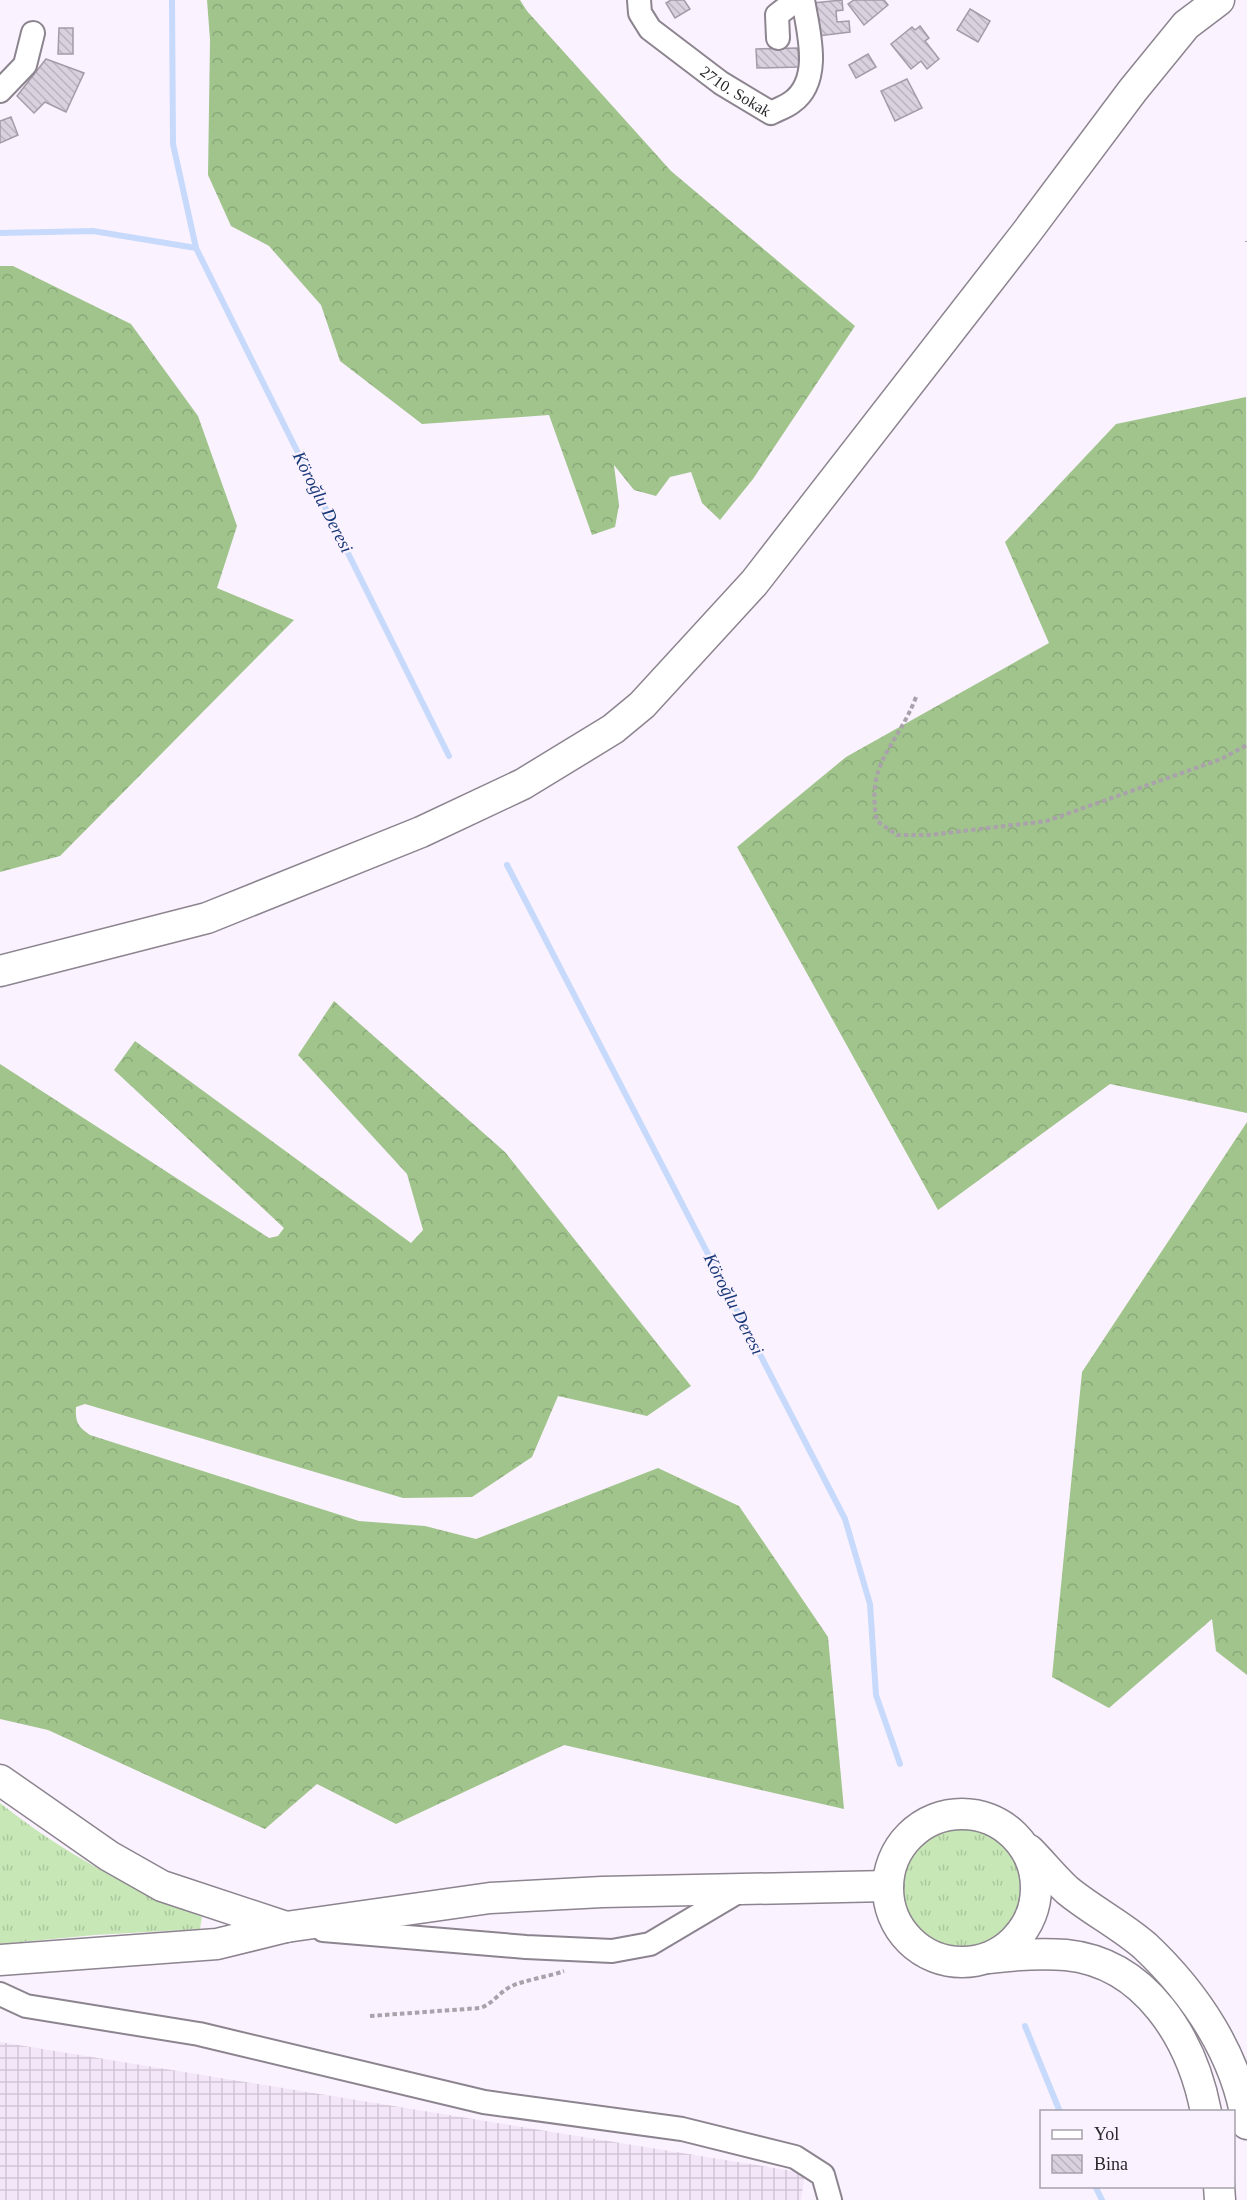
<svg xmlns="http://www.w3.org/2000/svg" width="1247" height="2200" font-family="Georgia,serif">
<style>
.industrial{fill:url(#industrial-grid)}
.grass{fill:url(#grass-tufts)}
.forest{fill:url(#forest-crowns)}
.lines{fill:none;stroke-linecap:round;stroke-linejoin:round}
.stream{stroke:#c7dafc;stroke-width:6}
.building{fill:url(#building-back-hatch);stroke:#a49ba7;stroke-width:1.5}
.minor-casing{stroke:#8c848f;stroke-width:26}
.major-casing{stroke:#8c848f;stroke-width:33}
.path{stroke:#a9a2ab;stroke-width:4;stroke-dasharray:4.5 3;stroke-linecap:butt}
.minor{stroke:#fff;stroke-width:22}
.major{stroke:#fff;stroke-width:30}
.labels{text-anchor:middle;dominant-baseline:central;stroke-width:4.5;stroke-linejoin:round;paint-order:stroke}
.street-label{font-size:16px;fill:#2a272b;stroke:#fbf2ff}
.water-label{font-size:18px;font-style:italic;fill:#183878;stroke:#fbf2ff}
</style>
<defs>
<pattern id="industrial-grid" width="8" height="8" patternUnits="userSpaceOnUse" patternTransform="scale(1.5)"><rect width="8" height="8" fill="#f4e6f9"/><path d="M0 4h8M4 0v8" fill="none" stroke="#d1c5d6"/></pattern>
<pattern id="grass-tufts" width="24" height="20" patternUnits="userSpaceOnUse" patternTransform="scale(1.5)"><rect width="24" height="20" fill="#c7e8b6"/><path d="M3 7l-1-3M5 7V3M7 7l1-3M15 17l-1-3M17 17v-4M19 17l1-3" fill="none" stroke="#abc79d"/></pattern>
<pattern id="forest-crowns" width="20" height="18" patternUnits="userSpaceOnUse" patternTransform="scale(1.5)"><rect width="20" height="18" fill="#a0c48c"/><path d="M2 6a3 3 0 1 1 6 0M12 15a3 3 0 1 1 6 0" fill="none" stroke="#8aa879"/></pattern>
<pattern id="building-back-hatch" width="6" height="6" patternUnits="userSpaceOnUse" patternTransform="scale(1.5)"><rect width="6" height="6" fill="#dad1de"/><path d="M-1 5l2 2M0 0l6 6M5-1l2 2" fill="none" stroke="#bbb3bf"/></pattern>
</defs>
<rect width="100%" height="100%" fill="#fbf2ff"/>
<path class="industrial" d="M0 2042 805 2173 801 2200H0Z"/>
<g class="grass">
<path d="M0 1803C62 1852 128 1888 202 1917L200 1929 95 1935 0 1944Z"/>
<circle cx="962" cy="1886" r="60"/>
</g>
<g class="forest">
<path d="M207 0H520L527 11 671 171 855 326 753 479 720 520 702 503 691 472 670 477 656 496 634 490 614 465 619 505 615 527 592 535 549 415 422 424 340 361 321 305 269 246 231 226 208 175 210 40Z"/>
<path d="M0 266H13L131 324 198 416 237 526 217 588 294 620 60 856 0 872Z"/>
<path d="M1246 397 1247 1113 1110 1084 938 1210 737 847 846 757 1049 643 1005 542 1116 424Z"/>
<path d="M334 1001 505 1152 691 1386 647 1416 558 1396 532 1457 472 1497 403 1498 85 1404 76 1407C75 1422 78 1427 90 1435L359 1521 425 1526 476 1539 658 1468 739 1506 828 1637 844 1809 564 1745 396 1824 317 1784 265 1829 48 1730 0 1719V1064L269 1238 278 1236 284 1228 114 1070 135 1041 411 1243 423 1230 407 1174 298 1055Z"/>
<path d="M1247 1122V1675L1216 1651 1212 1619 1109 1708 1052 1677 1082 1372Z"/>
</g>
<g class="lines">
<g class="stream">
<path d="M172 0 173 144 196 248 449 756"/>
<path d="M0 233 93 231 196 248"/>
<path d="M507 865 845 1519 870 1604 876 1695 900 1764"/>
<path d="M1025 2026 1060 2112"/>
<path d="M1095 2186 1102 2200"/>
</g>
</g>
<g class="building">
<path d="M671 0H684L690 9 675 18 666 3Z"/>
<path d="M842 0 843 10 836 11 837 22 849 21 850 32 818 36 813 3Z"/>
<path d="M854 0H884L888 5 864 25 848 4Z"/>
<path d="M970 9 990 21 978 42 957 30Z"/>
<path d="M920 26 929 38 925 41 939 59 927 69 921 61 911 69 891 44 912 27 915 30Z"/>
<path d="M59 28H73V54H58Z"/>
<path d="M798 48 799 67 757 68 756 49Z"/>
<path d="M868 54 876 67 856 78 849 65Z"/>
<path d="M46 59 84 73 66 112 45 102 34 113 17 96Z"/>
<path d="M907 79 922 108 895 121 881 91Z"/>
<path d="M11 117 18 135 0 143V121Z"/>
</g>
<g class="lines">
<g class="minor-casing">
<g id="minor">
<path id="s1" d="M639 0 640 13 650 29 721 83 771 113C778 109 786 107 792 102 823 80 808 30 803 0"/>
<path d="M778 38 777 15 790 5 803 2"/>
<path d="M0 91 25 65 33 33"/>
<path d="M323 1930 526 1947 612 1951 650 1944 741 1890"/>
<path d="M0 1994 26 2006 199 2034 484 2102 682 2129 795 2157 823 2175 830 2200"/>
</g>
</g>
<g class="major-casing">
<g id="major">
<path d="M0 971 207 918 421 832 523 784 613 729 642 705 754 583 1026 233 1133 90 1186 25 1219 0"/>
<path d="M0 1780 109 1856 162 1886 286 1927"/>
<circle cx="962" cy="1888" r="74"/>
<path d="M1029 1850C1042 1863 1054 1878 1067 1890 1091 1910 1121 1925 1145 1946 1195 1993 1237 2055 1247 2124"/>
<path d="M988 1958C1013 1955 1041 1953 1066 1955 1146 1963 1192 2039 1206 2112"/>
<path d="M0 1960 217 1944 286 1927 490 1898 602 1892 888 1886"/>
<path d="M1219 2186 1220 2200"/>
</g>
</g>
<g class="path">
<path d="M1247 241V242"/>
<path d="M916 697C897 747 865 762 877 821L897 835H929L1047 821 1221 759 1247 745"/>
<path d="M370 2016 480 2008C493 2004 499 1992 512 1986 524 1980 548 1977 564 1971"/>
</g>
<use href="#minor" class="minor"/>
<use href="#major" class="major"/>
</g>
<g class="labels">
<g class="street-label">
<text stroke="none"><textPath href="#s1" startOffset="138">2710. Sokak</textPath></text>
</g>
<g class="water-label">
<text transform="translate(323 502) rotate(63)">Köroğlu Deresi</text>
<text transform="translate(734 1304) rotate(63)">Köroğlu Deresi</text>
</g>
</g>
<rect x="1040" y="2110" width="195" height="78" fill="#fbf2ff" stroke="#a7a1aa" stroke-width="1.5"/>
<rect x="1052" y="2130" width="30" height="9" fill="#ffffff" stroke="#a7a1aa" stroke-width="1.5"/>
<text x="1094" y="2140" font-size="18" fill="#2a272b">Yol</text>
<rect x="1052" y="2155" width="30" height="18" fill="url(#building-back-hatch)" stroke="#a7a1aa" stroke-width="1.5"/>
<text x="1094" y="2170" font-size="18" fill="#2a272b">Bina</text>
</svg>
